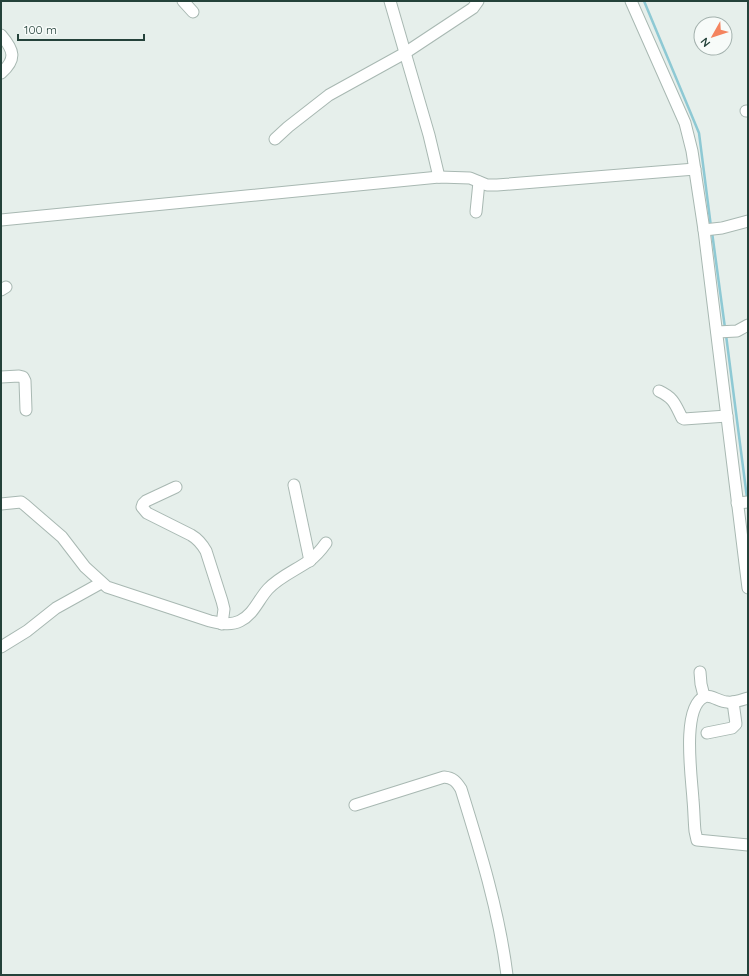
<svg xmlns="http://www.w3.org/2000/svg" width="749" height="976" font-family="Quicksand,sans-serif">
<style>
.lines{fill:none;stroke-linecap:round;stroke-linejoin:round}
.stream{stroke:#8ec9d4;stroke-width:2.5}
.minor-casing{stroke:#a8b8b2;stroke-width:13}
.minor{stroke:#fff;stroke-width:11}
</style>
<rect width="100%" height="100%" fill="#e6efeb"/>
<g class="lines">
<g class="stream">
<path d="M644 1 699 133 711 227"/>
<path d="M712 232 725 328"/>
<path d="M726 335 747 498"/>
</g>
<g class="minor-casing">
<g id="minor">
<path d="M183 1 193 12"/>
<path d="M390 1 429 135 439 177"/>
<path d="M631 1 685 123 692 151 704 230 748 588"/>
<path d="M1 35C14 50 17 59 1 73"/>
<path d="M746 111H748"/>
<path d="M275 139 288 127 329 95 405 53 473 8 478 1"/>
<path d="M476 212 479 182"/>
<path d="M1 220 439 177 470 178 487 185H497L695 169"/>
<path d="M704 230 722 228 748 221"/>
<path d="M1 290 6 287"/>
<path d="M717 332 737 331 748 325"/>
<path d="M1 377 19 376 23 377 25 381 26 410"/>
<path d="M659 391C674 398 675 404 682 418L684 419 727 416"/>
<path d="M294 485 310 561"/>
<path d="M176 487 146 501 143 504 142 507 147 513 191 535C198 539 202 544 206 551L222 601 224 609 222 624"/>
<path d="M737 503 748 502"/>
<path d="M1 504 21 502 25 505 62 537 85 567 107 587 210 621C219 623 230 626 240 621 254 614 258 600 268 589 279 577 296 570 309 561 316 556 321 550 326 543"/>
<path d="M1 647 27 631 56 608 101 583"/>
<path d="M700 672 701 684 704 696"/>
<path d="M748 698C741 700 734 703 727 702 720 702 710 694 704 697 681 708 692 780 693 800 694 810 694 821 695 831L697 840 748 845"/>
<path d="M707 733 732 728 736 724 733 702"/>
<path d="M355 805 444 777C453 778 456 781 461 789 480 850 499 911 507 975"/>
</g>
</g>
<use href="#minor" class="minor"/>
</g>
<rect width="749" height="976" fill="none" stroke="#24423a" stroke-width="4"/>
<g transform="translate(713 36) rotate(231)"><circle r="19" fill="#f7fbf9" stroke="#a3b1ad"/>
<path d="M0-3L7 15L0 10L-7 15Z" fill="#f4845f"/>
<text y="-6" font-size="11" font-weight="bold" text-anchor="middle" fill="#24423a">N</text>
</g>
<path d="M18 34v6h126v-6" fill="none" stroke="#24423a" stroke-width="2"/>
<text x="24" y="34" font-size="12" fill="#24423a" stroke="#f7fbf9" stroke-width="3" paint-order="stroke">100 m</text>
</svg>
